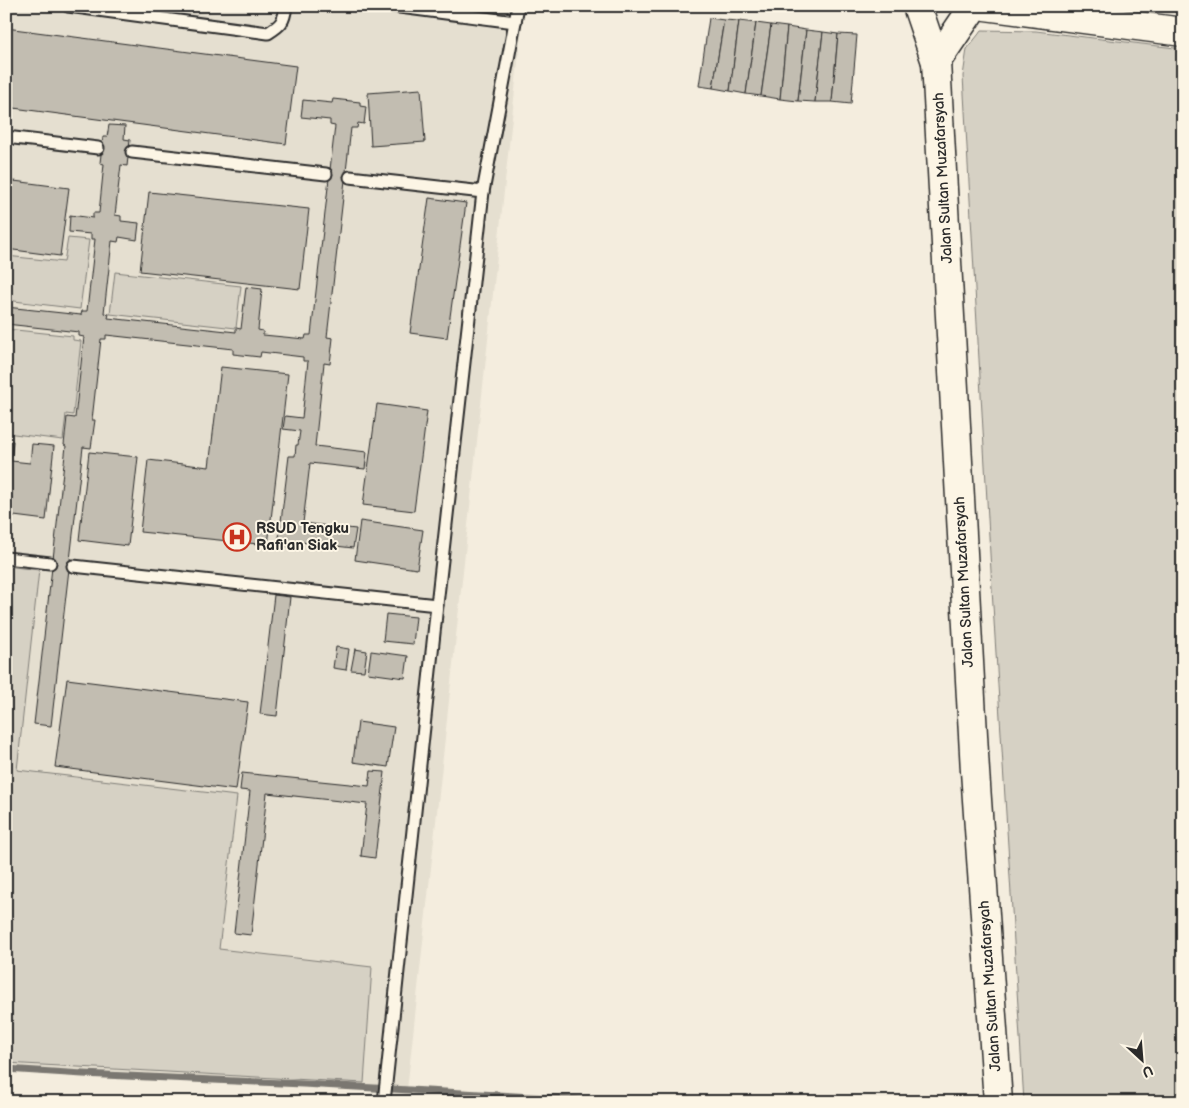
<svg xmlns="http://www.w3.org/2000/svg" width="1189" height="1108" font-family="'Balsamiq Sans',sans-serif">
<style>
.built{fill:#e5dfd0}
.green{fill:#d6d1c4;stroke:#807e78}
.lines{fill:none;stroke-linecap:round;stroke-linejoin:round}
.stream{stroke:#7a7771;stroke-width:7}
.building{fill:#c2bdb1;stroke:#2b2b2b}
.service-casing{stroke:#2b2b2b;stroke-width:15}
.tertiary-casing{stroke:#2b2b2b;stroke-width:31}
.secondary-casing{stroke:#2b2b2b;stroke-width:31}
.service{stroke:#fcf5e5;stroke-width:11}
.tertiary{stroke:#fcf5e5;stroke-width:28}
.secondary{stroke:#fcf5e5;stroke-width:28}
.labels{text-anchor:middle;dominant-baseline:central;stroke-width:4;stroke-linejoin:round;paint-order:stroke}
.street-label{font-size:15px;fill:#2b2b2b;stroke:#fcf5e5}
.poi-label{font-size:15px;font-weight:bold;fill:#2b2b2b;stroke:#fcf5e5;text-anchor:start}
</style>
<rect width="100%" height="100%" fill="#f4edde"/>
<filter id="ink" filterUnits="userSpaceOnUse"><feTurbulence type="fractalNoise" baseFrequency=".02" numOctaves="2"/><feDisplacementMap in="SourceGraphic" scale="10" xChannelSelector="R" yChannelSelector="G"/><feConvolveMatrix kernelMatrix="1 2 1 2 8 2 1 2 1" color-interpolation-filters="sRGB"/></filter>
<g filter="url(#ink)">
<path class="built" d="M6 6H524L407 1090 6 1068Z"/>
<g class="green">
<path d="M982 30 1036 31 1183 49V1102H1024L992 589 963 76 967 49Z"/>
<path d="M68 238 89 240 80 309 6 300V256L64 262Z"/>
<path d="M115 272 241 286 236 328 110 314Z"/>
<path d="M6 329 73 336V340L81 341 73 415 66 414 63 440 6 433Z"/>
<path d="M6 566 39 570 17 770 237 796 219 949 372 967 364 1083 6 1063Z"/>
</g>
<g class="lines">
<path class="stream" d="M6 1069 83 1074 303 1084 620 1102"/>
</g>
<g class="building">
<path d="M709 18 724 20 713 88 699 86Z"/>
<path d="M724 20 739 21 730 91 713 88Z"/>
<path d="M739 21 756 23 746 94 730 91Z"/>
<path d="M756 23 771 25 761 96 746 94Z"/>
<path d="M771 25 787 27 780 99 761 96Z"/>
<path d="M787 27 806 30 798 101 780 99Z"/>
<path d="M6 28 296 66 286 144 6 107Z"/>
<path d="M806 30 823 32 815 102 798 101Z"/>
<path d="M823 32 838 34 832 102H815Z"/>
<path d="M838 34 857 35 851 104 832 102Z"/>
<path d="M421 89 425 142 371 146 368 93Z"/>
<path d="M333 99 360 102V106L366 107 364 124 358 123 357 128H351L327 337 333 338 330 364 324 363 315 446 367 452 365 469 310 463 303 523 356 529 353 548 301 542 300 548 278 546 289 456H295L296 445H298L300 431 283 429 285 416 302 418 308 361H303V357L261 352 260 357 233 354V349L106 335V339H101L92 420H95L91 448 83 447 51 726 34 724 66 446 64 445 67 417 75 418 84 337 79 336V332L6 324V307L81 315 82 311H87L95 239H91V234L69 232 70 215 93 218V213H99L104 164 100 163 103 137H107L109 125 125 126 124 139 130 140 127 166 121 165 115 215 121 216V221L139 223 137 240 119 237 118 242 112 241 104 313 109 314 108 318 236 332V328L241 329 246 287 262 289 258 330 263 331V335L305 339 306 335H311L335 126 330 125V120L301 117 303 100 332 103Z"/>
<path d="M6 180 69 188 60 256 6 249Z"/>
<path d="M149 192 309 209 300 289 140 271Z"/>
<path d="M429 198 466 203 447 338 410 333Z"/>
<path d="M221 367 288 374 268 545 140 532 148 460 209 467Z"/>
<path d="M377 404 427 411 414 511 363 505Z"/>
<path d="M6 441H13L11 461 30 463 32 444 54 446 46 520 6 515Z"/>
<path d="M89 452 138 457 128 546 79 540Z"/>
<path d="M360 521 423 530 417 569 355 560Z"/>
<path d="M274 595 290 597 277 716 260 714Z"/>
<path d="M386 614 416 617 413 644 383 641Z"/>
<path d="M336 647 349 649 346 670 333 668Z"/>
<path d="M355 649 367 651 364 671 351 670Z"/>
<path d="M371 651 408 656 405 678 368 673Z"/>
<path d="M67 679 248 702 236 790 55 767Z"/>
<path d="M358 722 394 727 388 767 353 762Z"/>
<path d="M371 771 385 772 375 858 361 856 367 804 267 793 251 935 234 933 250 791 240 790 242 773 369 786Z"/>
</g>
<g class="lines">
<g class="service-casing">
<g id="service">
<path d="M68 6 268 33C281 25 284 22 286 6"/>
<path d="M392 6 515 22"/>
<path d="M6 137 98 148"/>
<path d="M132 152 326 174"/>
<path d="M350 177 483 192"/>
<path d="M6 558 50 563"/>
<path d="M73 566 437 605 483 192 518 6"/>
<path d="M384 1102 437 605"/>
</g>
</g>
<g class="tertiary-casing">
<g id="tertiary">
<path d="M917 6 936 62 975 771 998 1102"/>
<path d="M936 62 974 6"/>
</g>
</g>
<g class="secondary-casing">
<path id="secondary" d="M985 6 1183 32"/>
</g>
<use href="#service" class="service"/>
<use href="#tertiary" class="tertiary"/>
<use href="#secondary" class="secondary"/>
</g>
</g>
<defs>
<g id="hospital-ring" transform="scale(1.4375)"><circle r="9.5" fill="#fcf5e5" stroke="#c8321e" stroke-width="1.5"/><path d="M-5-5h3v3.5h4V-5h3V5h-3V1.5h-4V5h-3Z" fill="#c8321e"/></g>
</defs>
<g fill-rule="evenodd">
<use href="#hospital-ring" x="237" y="537"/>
</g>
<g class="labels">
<g class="street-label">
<text transform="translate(943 178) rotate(-93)">Jalan Sultan Muzafarsyah</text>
<text transform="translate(964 582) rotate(-93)">Jalan Sultan Muzafarsyah</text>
<text transform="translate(990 986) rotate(-94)">Jalan Sultan Muzafarsyah</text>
</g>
<g class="poi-label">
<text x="256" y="528">RSUD Tengku<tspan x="256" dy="17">Rafi'an Siak</tspan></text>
</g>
</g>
<rect width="1189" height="1108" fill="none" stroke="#fcf5e5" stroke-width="25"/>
<rect x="12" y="12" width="1164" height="1083" fill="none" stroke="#2b2b2b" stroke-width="2" filter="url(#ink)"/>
<g transform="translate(1142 1060) rotate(154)" stroke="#fcf5e5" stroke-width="4" paint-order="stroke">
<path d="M0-4L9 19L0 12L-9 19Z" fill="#2b2b2b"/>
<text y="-8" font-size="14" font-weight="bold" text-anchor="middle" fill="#2b2b2b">U</text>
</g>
</svg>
